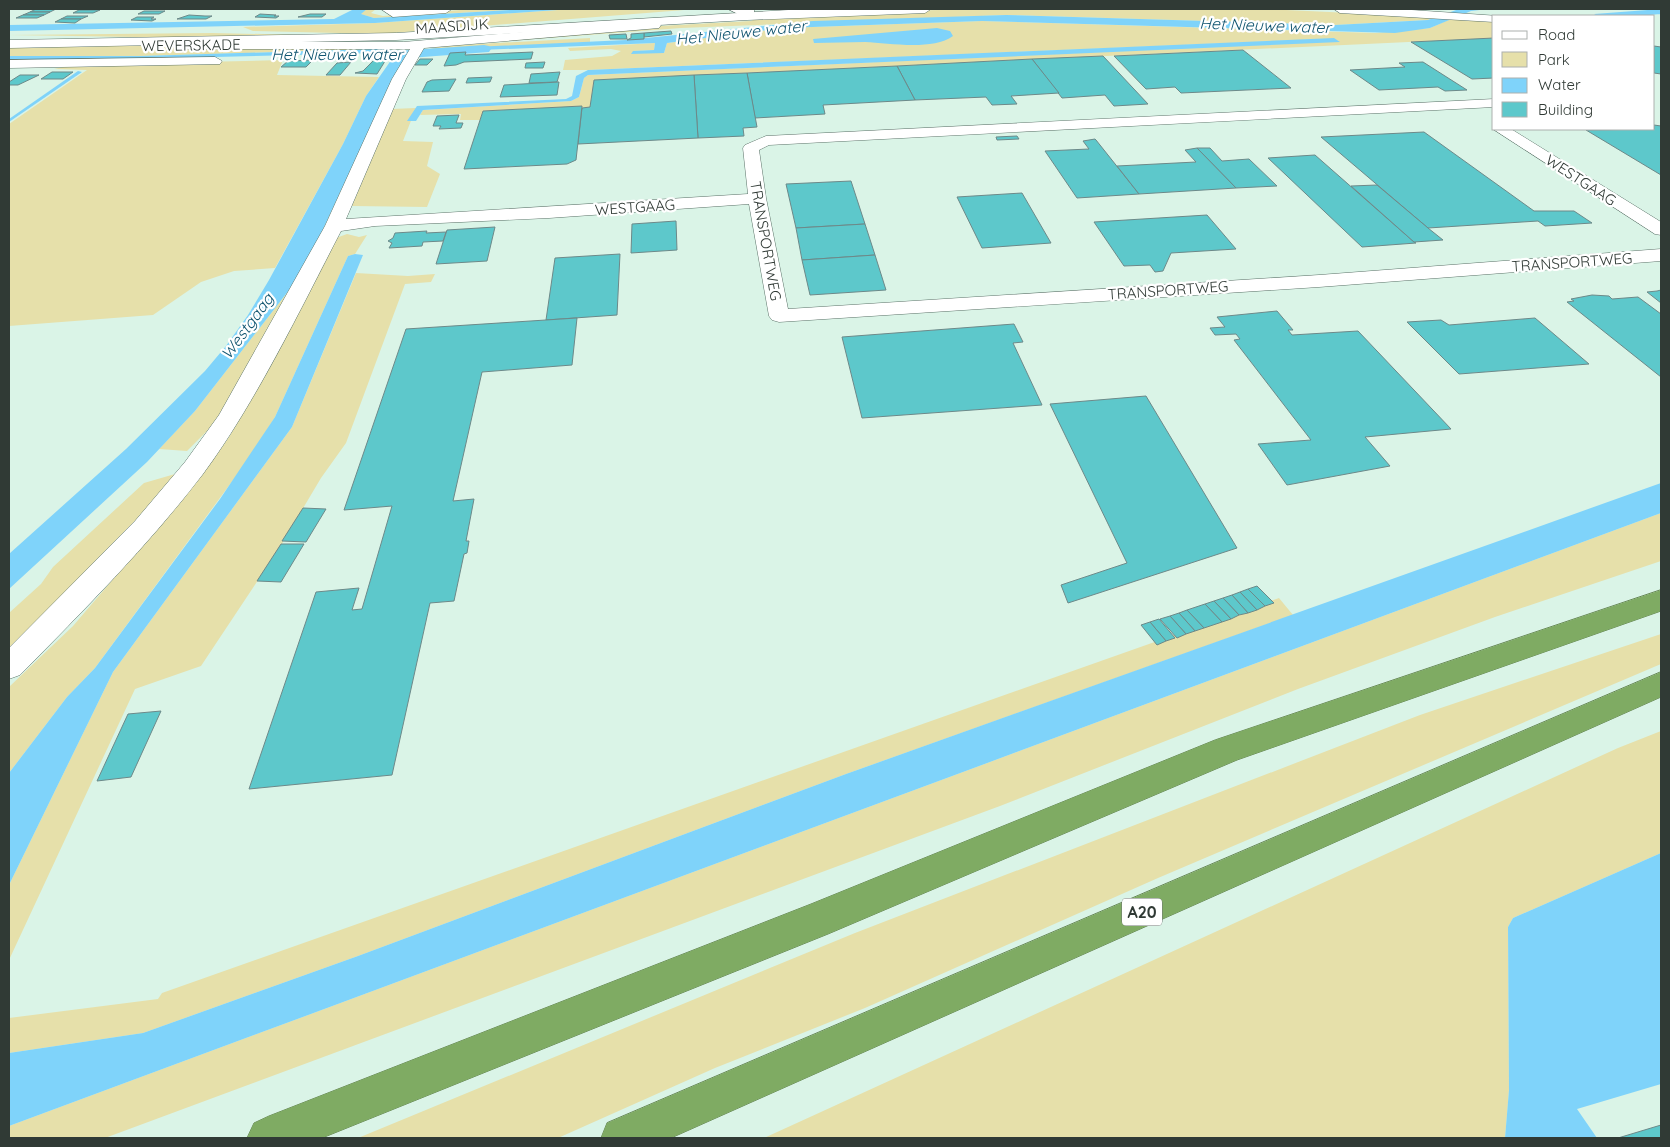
<svg xmlns="http://www.w3.org/2000/svg" width="1670" height="1147" font-family="Quicksand,sans-serif">
<style>
.green{fill:#e6e0aa}
.water{fill:#7fd3fa}
.lines{fill:none;stroke-linecap:round;stroke-linejoin:round}
.stream{fill:#7fd3fa;fill-rule:evenodd}
.canal{fill:#7fd3fa;fill-rule:evenodd}
.building{fill:#5dc8cb;stroke:#6d8989}
.minor-casing{stroke:#5b7268;stroke-width:1}
.tertiary-casing{stroke:#5b7268;stroke-width:1}
.secondary-casing{stroke:#5b7268;stroke-width:1}
.motorway-casing{stroke:#638353;stroke-width:1}
.minor{fill:#fff;fill-rule:evenodd}
.tertiary{fill:#fff;fill-rule:evenodd}
.secondary{fill:#fff;fill-rule:evenodd}
.motorway{fill:#7fab63;fill-rule:evenodd}
.labels{text-anchor:middle;dominant-baseline:central;stroke-width:4.5;stroke-linejoin:round;paint-order:stroke}
.far-street-label{font-size:15px;fill:#303a35;stroke:#fff}
.far-water-label{font-size:16px;font-style:italic;fill:#115570;stroke:#fff}
.shield{fill:#fff;stroke:#6e7572;stroke-width:1}
.shield-label{font-size:16px;font-weight:bold;fill:#303a35}
</style>
<rect width="100%" height="100%" fill="#daf4e7"/>
<g class="green">
<path d="M367 9H376L371 13 383 16 473 9H525L374 18 360 14Z"/>
<path d="M571 9 684 10 380 34 253 31 243 27 375 23Z"/>
<path d="M1002 9H1266L1437 17 1428 20 1335 25 1006 15 681 28 483 43 623 28 751 21 760 17 878 11Z"/>
<path d="M1453 18 1494 20V38L594 80 590 107 483 111 480 120H460L461 114 420 115 423 110 571 101 579 97 584 78 588 75 1340 41 1326 39 588 70H563L565 60 612 56 621 51 611 49 570 51 568 48 655 43 654 50 633 51 664 53 667 43 784 28 982 21 1375 33 1430 28Z"/>
<path d="M212 33 310 35 200 38 9 35Z"/>
<path d="M590 38V42L422 51 441 46Z"/>
<path d="M134 45 386 49 141 56H9V46Z"/>
<path d="M283 60 277 75 379 77 366 96 343 144 275 268 234 271 201 282 153 315 9 326V124L87 70 54 69 72 65Z"/>
<path d="M416 108 403 141 433 142 427 166 440 174 427 207 352 206 391 109Z"/>
<path d="M347 234 359 237 367 235 355 254 348 256 275 417 250 457 95 668 67 697 9 773V687L73 626 199 479 229 437 336 238Z"/>
<path d="M356 273 408 276 435 274 431 282 405 284 346 443 321 478 280 547 201 666 135 689 9 960V885L113 672 292 427Z"/>
<path d="M293 285 235 395 207 431 187 451 159 449 195 411Z"/>
<path d="M175 474V479L64 600 9 652V613L41 584 53 567 144 483Z"/>
<path d="M1661 513V561L1495 617 1298 689 1000 806 105 1138H9V1126Z"/>
<path d="M1279 598 1293 615 846 774 358 956 143 1033 9 1053V1018L158 999 162 993Z"/>
<path d="M1661 634V664L1158 878 865 1008 715 1068 558 1138H358L855 933 1420 715Z"/>
<path d="M1661 731V853L1513 918 1508 927 1509 1090 1505 1138H764L1618 748Z"/>
</g>
<g class="water">
<path d="M354 9H367L361 14 374 18 525 9H571L375 23 9 31V25L334 19Z"/>
<path d="M1459 9H1488L1471 11 1430 28 1395 33 982 21 784 28 667 43 664 53 631 54 633 51 654 50 655 43 432 52 407 57 393 79 298 283 293 285 195 411 147 462 9 589V554L126 449 205 371 226 346 248 315 269 280 343 144 366 96 394 56 376 53 9 62V56H141L377 49 421 52 428 49 453 48 626 40 813 21 1006 15 1335 25 1428 20Z"/>
<path d="M1661 9V14C1648 15 1602 21 1594 14Z"/>
<path d="M937 28 950 31 953 36C932 51 889 43 865 42 848 42 831 43 814 43L813 39Z"/>
<path d="M1334 38 1340 42 588 75 584 78 579 97 571 101 423 110 416 121H407L417 106 566 99 572 96 576 76 588 70Z"/>
<path d="M355 254 363 255 292 427 113 672 9 885V773L67 697 95 668 220 499 275 417 348 256Z"/>
<path d="M1661 483V513L9 1126V1053L143 1033 358 956 846 774Z"/>
<path d="M1661 853V1084L1577 1109 1597 1138H1505L1509 1090 1508 927 1513 918Z"/>
</g>
<g class="lines">
<path class="stream" d="M78 71 82 72 9 122V119Z"/>
<path class="canal" d="M484 45 489 46 491 49 489 52 396 59 389 55 396 51Z"/>
</g>
<g class="building">
<path d="M56 9 50 12H30L36 9Z"/>
<path d="M79 10H100L93 13H73Z"/>
<path d="M144 11H165L159 14H138Z"/>
<path d="M30 12H50L44 15H23Z"/>
<path d="M260 14 276 15 274 16H279L276 18 255 17Z"/>
<path d="M310 14H326L322 17H298Z"/>
<path d="M23 15H44L37 18H16Z"/>
<path d="M189 15 205 16H212L206 19H177Z"/>
<path d="M67 16H88L81 19H61Z"/>
<path d="M137 17H154L151 19H156L152 21 131 20Z"/>
<path d="M61 19H81L75 23 55 22Z"/>
<path d="M671 31 672 34 644 37V33Z"/>
<path d="M644 33V39L627 40 631 38V34Z"/>
<path d="M626 34 627 39H610L609 35Z"/>
<path d="M1494 38V78L1472 79 1411 42Z"/>
<path d="M1654 46 1661 47V74L1654 73Z"/>
<path d="M1243 50 1291 88 1181 93 1175 87 1146 89 1114 56Z"/>
<path d="M466 52 465 55 533 52 531 59 464 62 456 65 444 66 450 53Z"/>
<path d="M1103 56 1148 104 1114 106 1105 95 1062 98 1032 59Z"/>
<path d="M387 58 377 74 355 73 363 71 375 59Z"/>
<path d="M420 59H433L427 65H415Z"/>
<path d="M1032 59 1059 93 1011 96 1017 104 992 105 986 97 915 100 897 66Z"/>
<path d="M313 60 306 67H281L288 61Z"/>
<path d="M351 62 340 75H326L337 63Z"/>
<path d="M545 62 543 68H525L526 63Z"/>
<path d="M1423 62 1467 90 1445 91 1438 87 1379 90 1350 70 1405 67 1399 63Z"/>
<path d="M897 66 915 100 823 105 825 114 755 118 747 73Z"/>
<path d="M52 72H73L63 79H41Z"/>
<path d="M560 72 557 82 529 83 531 74Z"/>
<path d="M747 73 757 127 743 128 744 136 698 138 694 75Z"/>
<path d="M20 75H39L18 85H9V82Z"/>
<path d="M694 75 698 138 578 144 582 108 590 107 594 80Z"/>
<path d="M492 77 490 82 466 83 468 78Z"/>
<path d="M456 79 449 91 422 92 427 82 432 80Z"/>
<path d="M559 82 557 95 500 97 504 85Z"/>
<path d="M582 106 576 160 567 164 464 169 483 111Z"/>
<path d="M459 115 456 123H463L461 128 439 129 441 126H433L437 116Z"/>
<path d="M1654 125 1661 126V175L1586 130 1654 129Z"/>
<path d="M1424 132 1534 211H1574L1592 223 1545 226 1538 221 1428 228 1321 137Z"/>
<path d="M1017 136 1019 139 997 140 996 137Z"/>
<path d="M1095 139 1096 140 1139 194 1077 198 1045 151 1089 149 1083 141Z"/>
<path d="M1197 148H1210L1222 161 1249 159 1277 186 1236 188Z"/>
<path d="M1197 148 1236 188 1139 194 1117 166 1196 162 1185 150Z"/>
<path d="M1315 155 1414 242 1416 243 1362 247 1268 158Z"/>
<path d="M851 181 865 224 796 228 786 184Z"/>
<path d="M1377 185 1428 228 1443 240 1414 242 1351 186Z"/>
<path d="M1022 193 1051 243 982 248 957 197Z"/>
<path d="M1207 215 1236 249 1171 253 1163 271 1155 272 1150 265 1124 266 1094 222Z"/>
<path d="M676 221 677 250 631 253 632 224Z"/>
<path d="M865 224 875 255 802 260 796 228Z"/>
<path d="M495 227 487 261 436 264 447 230Z"/>
<path d="M427 231 426 233 446 232 443 241 423 242 422 246 389 248 392 243 388 241 393 238 395 233Z"/>
<path d="M620 254 617 315 546 320 555 258Z"/>
<path d="M875 255 886 290 810 295 802 260Z"/>
<path d="M1661 290V303L1647 292 1657 291Z"/>
<path d="M1592 295 1609 296 1612 299 1638 297 1661 314V377L1567 302 1574 301 1571 299Z"/>
<path d="M1277 311 1293 330H1288L1292 335 1358 331 1451 429 1365 437 1390 466 1287 485 1258 444 1311 440 1234 340 1240 339 1236 334 1215 335 1210 328 1225 327 1217 317Z"/>
<path d="M577 318 572 365 482 372 453 501 474 499 466 541H469L467 553 464 554 454 601 430 603 392 775 249 789 316 592 359 588 352 610 362 609 392 506 344 510 406 329Z"/>
<path d="M1535 318 1589 364 1459 374 1407 322 1441 320 1449 325Z"/>
<path d="M1014 324 1023 342 1013 343 1042 405 862 418 842 337Z"/>
<path d="M1146 396 1237 548 1068 603 1061 585 1127 563 1050 404Z"/>
<path d="M303 508 326 509 306 542 282 541Z"/>
<path d="M281 544H304L281 582 257 581Z"/>
<path d="M1257 586 1274 603 1265 606 1248 589Z"/>
<path d="M1248 589 1265 606 1257 610 1240 592Z"/>
<path d="M1240 592 1257 610 1248 613 1232 595Z"/>
<path d="M1232 595 1248 613 1239 615 1223 598Z"/>
<path d="M1223 598 1239 615 1231 619 1214 601Z"/>
<path d="M1214 601 1231 619 1222 622 1205 604Z"/>
<path d="M1205 604 1222 622 1204 628 1187 610Z"/>
<path d="M1187 610 1204 628 1195 631 1179 613Z"/>
<path d="M1179 613 1195 631 1186 634 1170 616Z"/>
<path d="M1170 616 1186 634 1177 638 1160 619Z"/>
<path d="M1159 619 1175 638 1166 641 1150 622Z"/>
<path d="M1150 622 1166 641 1157 645 1141 625Z"/>
<path d="M161 711 131 777 97 781 128 714Z"/>
<path d="M1661 1125V1138H1618Z"/>
</g>
<g class="lines">
<g class="minor-casing">
<g id="minor">
<path d="M381 9H452L446 13 393 17Z"/>
<path d="M655 21 659 22 661 25 659 28 424 48 406 79 346 219 748 194 743 148 745 145 766 136 1494 99V107L769 145 759 150 766 198 788 309 1319 275 1661 249V261L1319 287 779 322 772 320 769 316 749 204 549 218 375 226 341 231C300 310 256 402 203 474 148 546 83 611 20 675L9 679V648L135 521 185 462 219 415 325 226 392 79 410 49H188L174 42 175 39 222 42H403Z"/>
<path d="M215 57 222 61 220 64 9 68V60Z"/>
<path d="M1493 129H1511L1661 222V235L1655 234Z"/>
</g>
</g>
<g class="tertiary-casing">
<path id="tertiary" d="M728 9H754V15L748 19Z"/>
</g>
<g class="secondary-casing">
<g id="secondary">
<path d="M806 9H931L925 13 747 20 396 40 9 48V40L396 33Z"/>
<path d="M1334 9H1397L1499 16H1494V22L1340 13Z"/>
</g>
</g>
<g class="motorway-casing">
<g id="motorway">
<path d="M1661 590V611L1237 760 828 934 322 1138H247L254 1123 269 1116 811 904 1215 740Z"/>
<path d="M1661 672V697L671 1138H601L607 1123Z"/>
</g>
</g>
<use href="#minor" class="minor"/>
<use href="#tertiary" class="tertiary"/>
<use href="#secondary" class="secondary"/>
<use href="#motorway" class="motorway"/>
</g>
<g class="labels">
<g class="far-street-label">
<text transform="translate(452 26) rotate(-4)">MAASDIJK</text>
<text transform="translate(191 45) rotate(-1)">WEVERSKADE</text>
<text transform="translate(1581 180) rotate(33)">WESTGAAG</text>
<text transform="translate(635 207) rotate(-4)">WESTGAAG</text>
<text transform="translate(766 241) rotate(80)">TRANSPORTWEG</text>
<text transform="translate(1572 262) rotate(-4)">TRANSPORTWEG</text>
<text transform="translate(1168 290) rotate(-4)">TRANSPORTWEG</text>
</g>
<g class="far-water-label">
<text transform="translate(1265 25) rotate(2)">Het Nieuwe water</text>
<text transform="translate(741 32) rotate(-6)">Het Nieuwe water</text>
<text x="337" y="54">Het Nieuwe water</text>
<text transform="translate(247 326) rotate(-54)">Westgaag</text>
</g>
<rect class="shield" x="1122" y="898.5" width="40" height="27" rx="4"/>
<g class="shield-label">
<text x="1142" y="912">A20</text>
</g>
</g>
<rect width="1670" height="1147" fill="none" stroke="#303a35" stroke-width="20"/>
<rect x="1492" y="15" width="162" height="115" fill="#ffffff" stroke="#acb0ae"/>
<rect x="1502" y="31" width="25" height="8" fill="#ffffff" stroke="#acb0ae"/>
<text x="1538" y="40" font-size="15" fill="#303a35">Road</text>
<rect x="1502" y="52" width="25" height="15" fill="#e6e0aa" stroke="#acb0ae"/>
<text x="1538" y="65" font-size="15" fill="#303a35">Park</text>
<rect x="1502" y="78" width="25" height="15" fill="#7fd3fa" stroke="#acb0ae"/>
<text x="1538" y="90" font-size="15" fill="#303a35">Water</text>
<rect x="1502" y="102" width="25" height="15" fill="#5dc8cb" stroke="#acb0ae"/>
<text x="1538" y="115" font-size="15" fill="#303a35">Building</text>
</svg>
